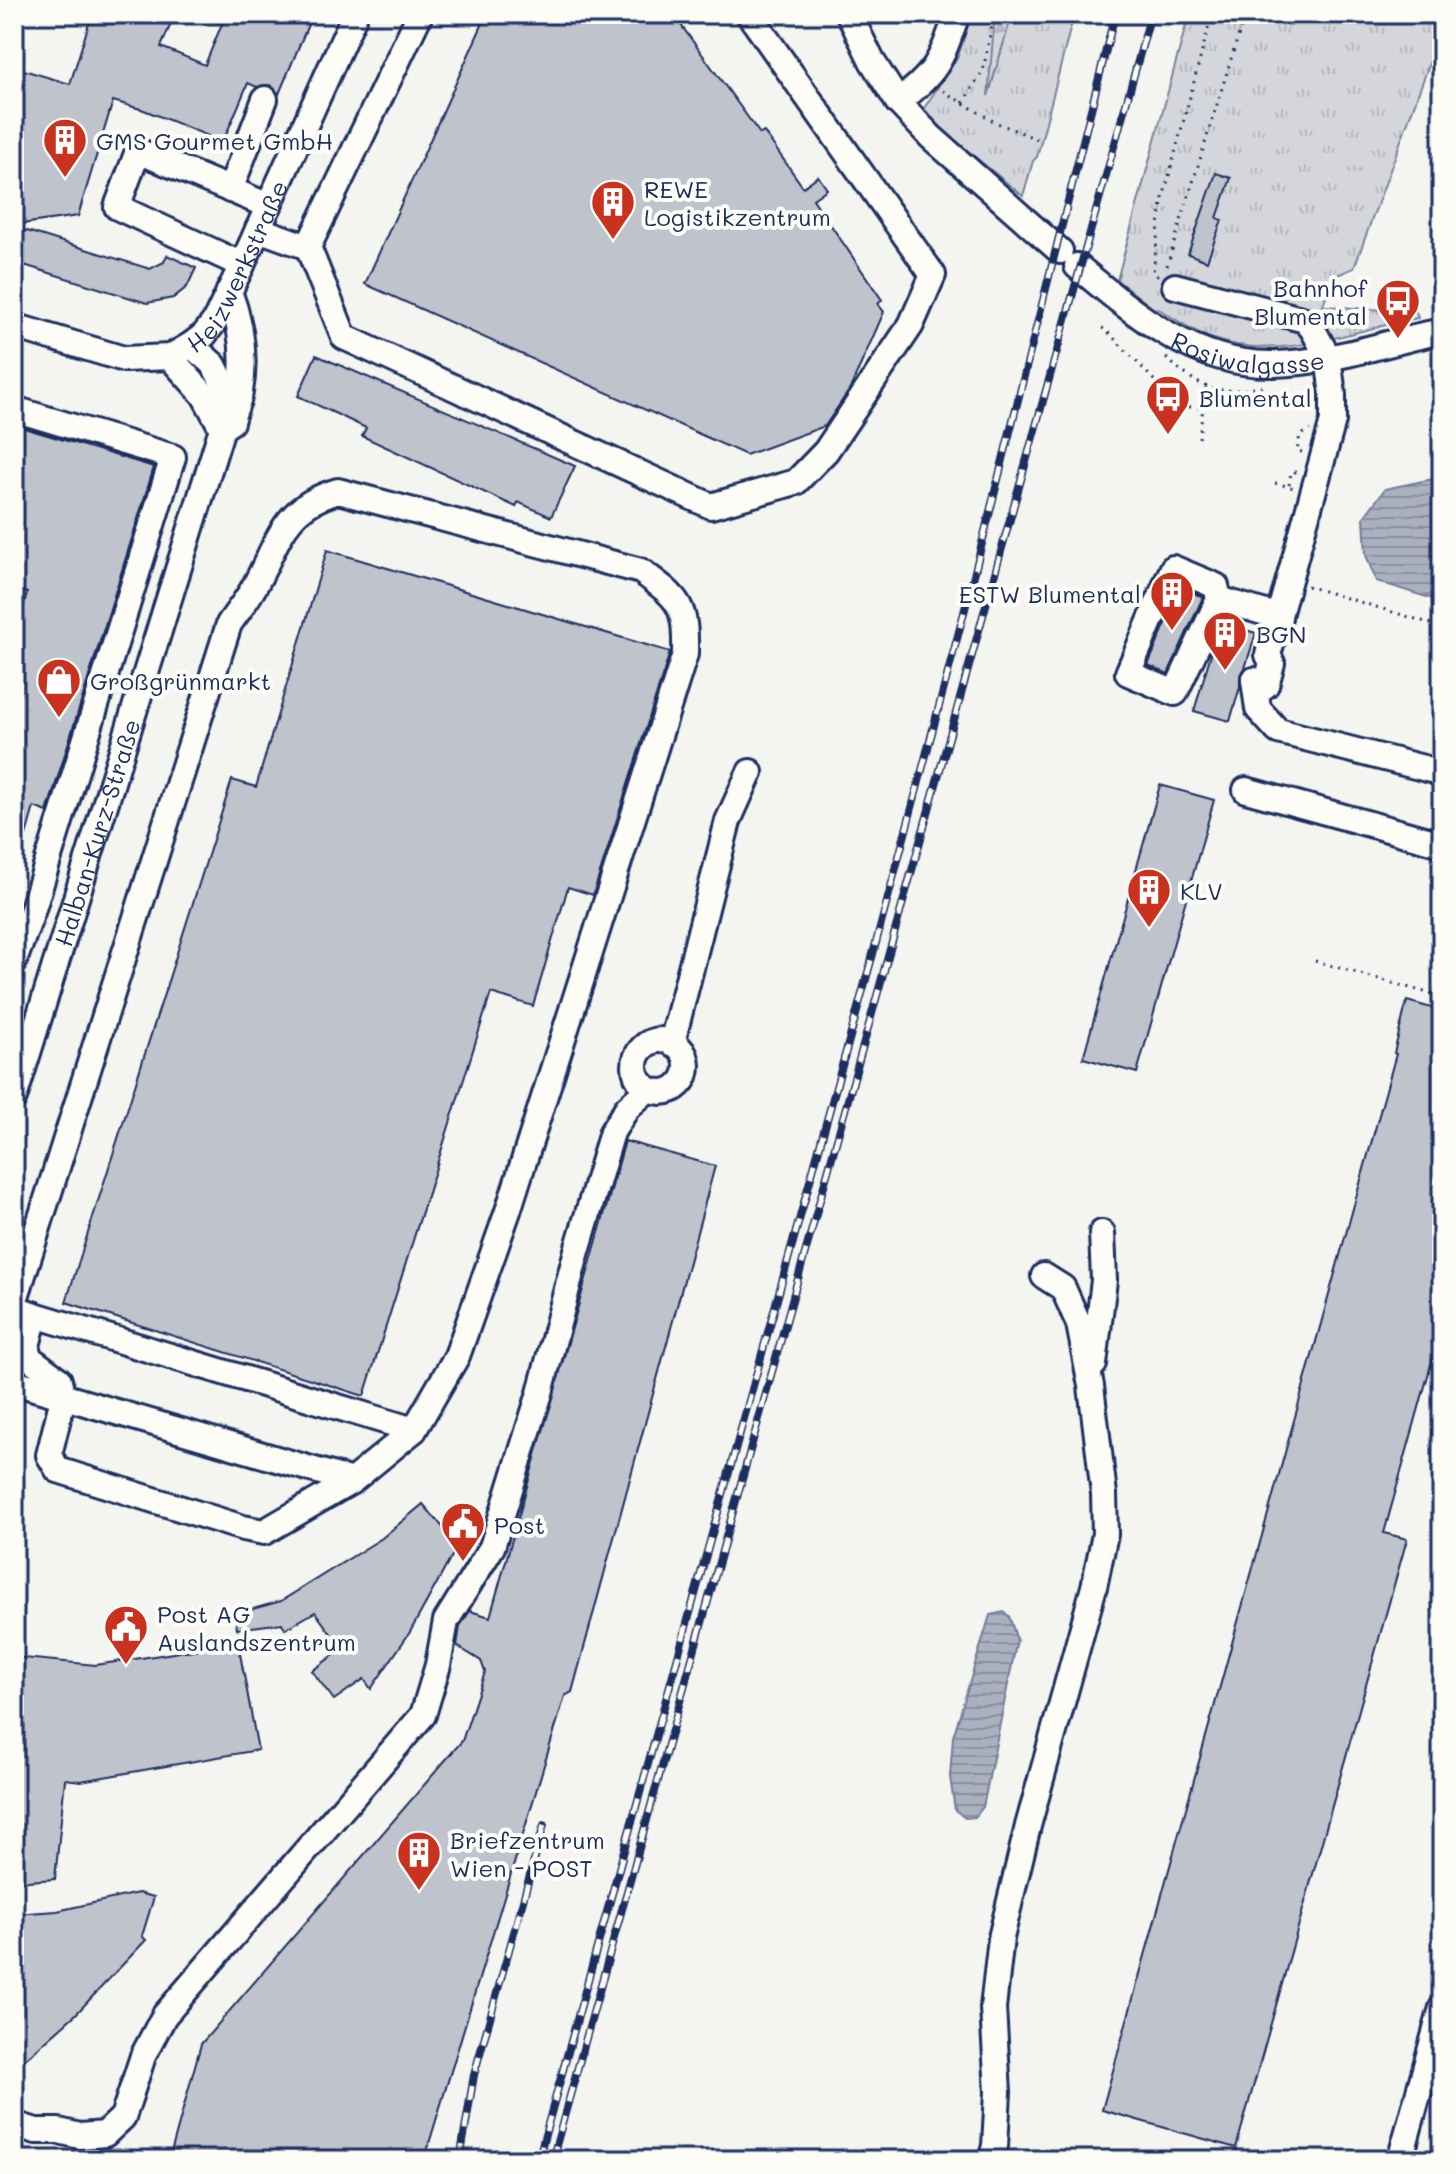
<svg xmlns="http://www.w3.org/2000/svg" width="1456" height="2174" font-family="Mali,sans-serif">
<style>
.grass{fill:url(#grass-tufts);stroke:#78829c;stroke-width:2}
.forest{fill:url(#forest-firs);stroke:#78829c;stroke-width:2}
.water{fill:url(#water-rules);stroke:#717c98;stroke-width:2}
.building{fill:#bfc3cc;stroke:#1b2f5e;stroke-width:2}
.lines{fill:none;stroke-linecap:round;stroke-linejoin:round}
.minor-casing{stroke:#1b2f5e;stroke-width:30}
.path{stroke:#1b2f5e;stroke-width:3;stroke-dasharray:2 6;stroke-linecap:butt}
.minor{stroke:#fdfcf7;stroke-width:24}
.rail-casing{stroke:#1b2f5e;stroke-width:8}
.rail{stroke:#fdfcf7;stroke-width:5;stroke-dasharray:15;stroke-linecap:butt}
.labels{text-anchor:middle;dominant-baseline:central;stroke-width:8;stroke-linejoin:round;paint-order:stroke}
.poi-label{font-size:24px;fill:#1b2f5e;stroke:#fdfcf7;text-anchor:start}
.street-label{font-size:24px;fill:#1b2f5e;stroke:#fdfcf7}
</style>
<defs>
<pattern id="grass-tufts" width="24" height="20" patternUnits="userSpaceOnUse" patternTransform="scale(2)"><rect width="24" height="20" fill="#d4d6db"/><path d="M3 7l-1-3M5 7V3M7 7l1-3M15 17l-1-3M17 17v-4M19 17l1-3" fill="none" stroke="#b5b8be"/></pattern>
<pattern id="forest-firs" width="22" height="20" patternUnits="userSpaceOnUse" patternTransform="scale(2)"><rect width="22" height="20" fill="#d4d6db"/><path d="M5 1l3.5 6h-7zM16 11l3.5 6h-7z" fill="#b5b8be"/></pattern>
<pattern id="water-rules" width="6" height="5" patternUnits="userSpaceOnUse" patternTransform="scale(2)"><rect width="6" height="5" fill="#aab0bf"/><path d="M0 2.5h6" fill="none" stroke="#8a909e"/></pattern>
</defs>
<rect width="100%" height="100%" fill="#f4f4f1"/>
<filter id="ink" filterUnits="userSpaceOnUse"><feTurbulence type="fractalNoise" baseFrequency=".0125" numOctaves="2"/><feDisplacementMap in="SourceGraphic" scale="16" xChannelSelector="R" yChannelSelector="G"/><feConvolveMatrix kernelMatrix="1 2 1 2 8 2 1 2 1" color-interpolation-filters="sRGB"/></filter>
<g filter="url(#ink)">
<g class="grass">
<path d="M972 14H995L990 90 1012 14H1074L1037 157 1033 161 1023 196 921 113 958 56Z"/>
<path d="M1189 14H1442V29L1354 268 1332 277 1323 306 1416 312 1418 318C1349 330 1281 364 1211 338 1192 331 1175 319 1157 308L1154 309 1117 280Z"/>
</g>
<path class="forest" d="M995 14H1012L988 96Z"/>
<g class="water">
<path d="M1442 477V602L1376 581 1366 555 1364 517 1385 489Z"/>
<path d="M1004 1612 1009 1616 1017 1640 983 1807 975 1817 965 1818 955 1810 950 1777 953 1737 990 1615Z"/>
</g>
<g class="building">
<path d="M92 14H175L161 47 205 65 226 14H296L310 20 279 94 270 85 257 87 248 83 223 142 144 110 113 101 78 216 14 225V67L70 84Z"/>
<path d="M487 14H673L760 134 764 132 803 187 818 176 827 189 813 199 882 300 878 304 884 312 850 389 825 426 746 455 365 284Z"/>
<path d="M1216 173 1231 178 1217 218 1222 220 1207 261 1188 254Z"/>
<path d="M14 227 150 269 164 262 167 255 196 268 187 287 173 298 147 303 14 262Z"/>
<path d="M316 355 575 466 551 517 518 502 516 507 362 436 366 428 298 396Z"/>
<path d="M14 425 154 467 47 812 34 807 18 863 14 862V637L27 593 14 589Z"/>
<path d="M327 550 670 652 593 895 568 887 533 1006 491 993 364 1396 66 1302 232 780 256 787Z"/>
<path d="M1181 588 1203 597 1168 674 1148 665Z"/>
<path d="M1224 624 1256 633 1245 668 1240 675V687L1230 721 1194 711 1213 647Z"/>
<path d="M1160 785 1214 800 1137 1073 1083 1058Z"/>
<path d="M1407 1001 1442 1011V1325L1384 1533 1407 1539 1236 2148 1102 2110 1396 1054 1394 1053Z"/>
<path d="M625 1141 715 1166 572 1692 565 1696 424 2160H169L201 2044 462 1741 485 1672 481 1661 457 1646 460 1626 470 1611 490 1617Z"/>
<path d="M423 1504 458 1545 410 1632 371 1689 364 1679 334 1700 312 1671 342 1649 315 1612 285 1629 282 1623 237 1629 235 1614 281 1601 382 1538Z"/>
<path d="M238 1643 258 1750 81 1781 65 1779 55 1879 14 1882V1657L96 1665Z"/>
<path d="M138 1893 154 1897 142 1936 146 1940 76 2014 14 2069V1914L57 1911Z"/>
</g>
<g class="lines">
<g class="minor-casing">
<g id="minor">
<path d="M420 14 308 247 344 337 711 506 796 482 826 451 911 325 933 275 749 14"/>
<path d="M849 14 872 61 898 102 931 137 1060 251"/>
<path d="M898 102C938 72 941 60 957 14"/>
<path d="M230 190 265 99"/>
<path d="M258 229 308 247"/>
<path d="M242 265 117 207 138 151 269 206"/>
<path id="s1" d="M1077 266C1134 314 1195 366 1274 364 1331 363 1387 342 1442 331"/>
<path d="M1175 286 1305 320 1312 328 1328 357 1333 395V421L1268 655 1272 663 1266 685 1257 692"/>
<path id="s2" d="M14 326 124 359 170 357 191 345 204 335 215 321 242 265 355 14"/>
<path d="M191 345 214 365 234 405"/>
<path d="M170 357 204 395 222 428"/>
<path d="M14 409 173 457 32 912 14 961"/>
<path d="M1173 568 1216 586 1219 599 1175 693 1128 673Z"/>
<path d="M1219 599 1279 617"/>
<path d="M1254 680 1258 709 1278 731 1435 771 1442 776"/>
<path d="M1246 790 1442 844"/>
<circle cx="661" cy="1066" r="26"/>
<path d="M672 1043 728 821 750 772"/>
<path id="s3" d="M14 1098 222 428 231 422C233 411 239 401 240 392 246 358 241 323 229 291"/>
<path d="M35 1315 18 1309 15 1300 229 624C237 612 247 600 254 587 279 542 282 507 338 491L641 571C680 600 686 604 685 654L508 1211 457 1356 414 1430"/>
<path d="M1094 1364 1104 1280 1102 1233"/>
<path d="M14 1382 352 1481 264 1532 243 1528 58 1470 49 1455 63 1398 59 1380 31 1359 26 1350 35 1315 414 1430 352 1481"/>
<path d="M14 2124 36 2131H59L80 2136 105 2134 123 2117 143 2056 164 2016 423 1715 438 1665 446 1621 492 1547 540 1393 576 1254 612 1132 627 1108 648 1089"/>
<path d="M991 2160 995 2146 998 2092 993 2008 1001 1938 1028 1826 1094 1587 1105 1534 1104 1494 1091 1386 1079 1324 1063 1288 1044 1276"/>
<path d="M1400 2160 1442 2008"/>
</g>
</g>
<g class="path">
<path d="M943 91 995 122 1037 139"/>
<path d="M963 103 983 71 994 14"/>
<path d="M1167 266 1245 14"/>
<path d="M1158 276 1153 272 1162 202 1212 14"/>
<path d="M1102 328 1106 330 1179 406 1203 408 1206 388"/>
<path d="M1166 358C1205 392 1215 395 1267 386"/>
<path d="M1199 438 1203 408"/>
<path d="M1302 452 1297 451 1300 435 1310 430"/>
<path d="M1275 483 1294 488"/>
<path d="M1289 485 1291 472H1298"/>
<path d="M1307 586 1442 627"/>
<path d="M1315 961 1442 997"/>
</g>
<use href="#minor" class="minor"/>
<g class="rail-casing">
<g id="rail">
<path d="M460 2160 474 2075 544 1825"/>
<path d="M538 2160 873 954 974 575 1115 14"/>
<path d="M552 2160 1151 14"/>
</g>
</g>
<use href="#rail" class="rail"/>
</g>
</g>
<defs>
<g id="building-pin" transform="scale(2.3)"><path d="M0 17L-7.5 6A9.5 9.5 0 1 1 7.5 6Z" fill="#c8321e" stroke="#fdfcf7"/><path d="M-4-6H4V6H1V3H-1V6H-4ZM-2.5-4.3h1.7v1.8h-1.7ZM.8-4.3h1.7v1.8H.8ZM-2.5-1h1.7V.8h-1.7ZM.8-1h1.7V.8H.8Z" fill="#fff"/></g>
<g id="bus-pin" transform="scale(2.3)"><path d="M0 17L-7.5 6A9.5 9.5 0 1 1 7.5 6Z" fill="#c8321e" stroke="#fdfcf7"/><path d="M-5-6H5V4H4V6H2V4H-2V6H-4V4H-5ZM-3.5-4V0h7V-4ZM-3.5 1.2v1.5H-2V1.2ZM2 1.2v1.5H3.5V1.2Z" fill="#fff"/></g>
<g id="shop-pin" transform="scale(2.3)"><path d="M0 17L-7.5 6A9.5 9.5 0 1 1 7.5 6Z" fill="#c8321e" stroke="#fdfcf7"/><path d="M-5-2.5h2.3a2.7 3.5 0 0 1 5.4 0H5L5.5 6h-11ZM-1.5-2.5h3a1.5 2.3 0 0 0-3 0Z" fill="#fff"/></g>
<g id="civic-pin" transform="scale(2.3)"><path d="M0 17L-7.5 6A9.5 9.5 0 1 1 7.5 6Z" fill="#c8321e" stroke="#fdfcf7"/><path d="M-.6-6.5H3V-4.5H.6V-3L4-1V1h2V6H-6V1h2V-1L-.6-3ZM-1.2 2.5V6h2.4V2.5Z" fill="#fff"/></g>
</defs>
<g fill-rule="evenodd">
<use href="#building-pin" x="65" y="140"/>
<use href="#building-pin" x="613" y="202"/>
<use href="#bus-pin" x="1398" y="301"/>
<use href="#bus-pin" x="1168" y="397"/>
<use href="#building-pin" x="1172" y="593"/>
<use href="#building-pin" x="1225" y="633"/>
<use href="#shop-pin" x="59" y="680"/>
<use href="#building-pin" x="1149" y="890"/>
<use href="#civic-pin" x="463" y="1524"/>
<use href="#civic-pin" x="126" y="1627"/>
<use href="#building-pin" x="419" y="1853"/>
</g>
<g class="labels">
<g class="poi-label">
<text x="96" y="140">GMS Gourmet GmbH</text>
<text x="644" y="188">REWE<tspan x="644" dy="28">Logistikzentrum</tspan></text>
<text x="1367" y="287" text-anchor="end">Bahnhof<tspan x="1367" dy="28">Blumental</tspan></text>
<text x="1199" y="397">Blumental</text>
<text x="1141" y="593" text-anchor="end">ESTW Blumental</text>
<text x="1256" y="633">BGN</text>
<text x="90" y="680">Großgrünmarkt</text>
<text x="1180" y="890">KLV</text>
<text x="494" y="1524">Post</text>
<text x="157" y="1613">Post AG<tspan x="157" dy="28">Auslandszentrum</tspan></text>
<text x="450" y="1839">Briefzentrum<tspan x="450" dy="28">Wien - POST</tspan></text>
</g>
<g class="street-label">
<text stroke="none"><textPath href="#s2" startOffset="278">Heizwerkstraße</textPath></text>
<text stroke="none"><textPath href="#s1" startOffset="198">Rosiwalgasse</textPath></text>
<text stroke="none"><textPath href="#s3" startOffset="278">Halban-Kurz-Straße</textPath></text>
</g>
</g>
<rect width="1456" height="2174" fill="none" stroke="#fdfcf7" stroke-width="48"/>
<rect x="24" y="24" width="1408" height="2126" fill="none" stroke="#1b2f5e" stroke-width="3" filter="url(#ink)"/>
</svg>
